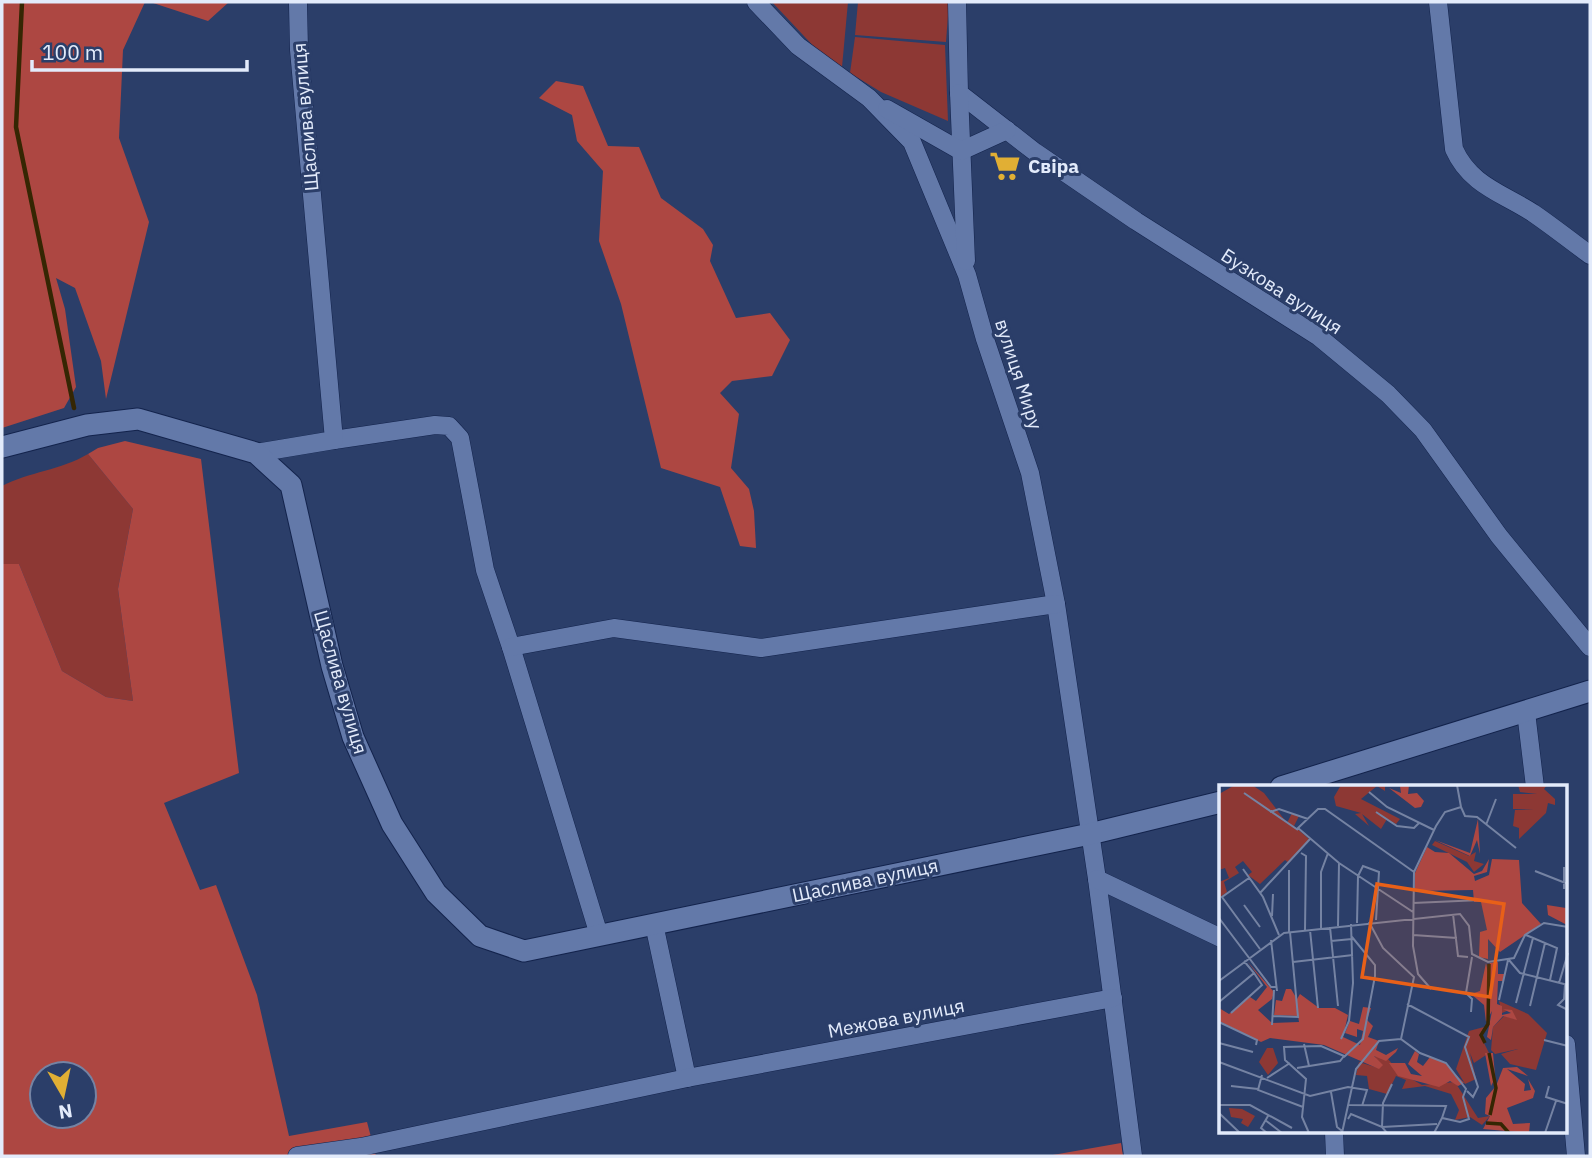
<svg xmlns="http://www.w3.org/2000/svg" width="1592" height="1158" font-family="'IBM Plex Sans',sans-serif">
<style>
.green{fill:#8d3834}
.forest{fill:#ad4742;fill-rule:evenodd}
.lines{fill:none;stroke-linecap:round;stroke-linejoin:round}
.stream{stroke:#352603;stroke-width:4.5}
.minor-casing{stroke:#13234c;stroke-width:19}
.tertiary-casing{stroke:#13234c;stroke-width:23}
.minor{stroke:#6379a9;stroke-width:18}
.tertiary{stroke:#6379a9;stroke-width:21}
.labels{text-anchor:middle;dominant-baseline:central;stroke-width:6;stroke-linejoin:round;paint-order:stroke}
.street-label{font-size:19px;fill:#e3ebfb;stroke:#2b3e69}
.poi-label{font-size:19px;font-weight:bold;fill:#e3ebfb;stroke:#2b3e69;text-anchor:start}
.inset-river{fill:none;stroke:#352603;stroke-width:3.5}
.inset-road{fill:none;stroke:#7583a3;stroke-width:2}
.view{fill:#e86018;fill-opacity:0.15;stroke:#e86018;stroke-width:3.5}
.inset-edge{fill:none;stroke:#e3ebfb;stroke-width:3.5}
</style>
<rect width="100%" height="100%" fill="#2b3e69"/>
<g class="green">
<path d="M772 2H848L842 67 819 52Z"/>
<path d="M858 2H949L946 42 855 35Z"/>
<path d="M855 37 945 45 948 121 881 92 850 73Z"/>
<path d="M88 454 133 509 118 589 133 701 106 697 62 671 19 564H2V486C29 472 61 470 88 454Z"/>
</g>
<g class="forest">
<path d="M2 2H145L123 50 119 138 149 222 106 399 101 361 75 288 56 278 65 309 76 387 64 408 2 428Z"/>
<path d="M150 2H229L208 21Z"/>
<path d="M556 81 583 86 608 146 639 147 661 198 703 229 713 245 710 261 736 318 770 313 790 340 772 376 732 381 720 393 739 414 731 468 749 489 754 511 756 548 740 546 720 487 661 468 621 304 599 241 603 171 577 141 572 115 539 98Z"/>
<path d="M125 441 201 459 239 773 164 803 200 890 216 885 257 995 289 1136 367 1122 376 1156H2V564H19L62 671 106 697 133 701 118 589 133 509 88 454 98 448ZM42 1074H84V1116H42Z"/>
<path d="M1121 1143 1123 1156H1044H1047Z"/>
</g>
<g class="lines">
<path class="stream" d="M22 2 16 127 74 408"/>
<g class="minor-casing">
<g id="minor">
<path d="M756 2 798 46 869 98 912 142 967 275 985 339 1030 473 1056 604 1097 879 1133 1156"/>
<path d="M957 2 959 93 1035 152 1136 221 1319 337 1388 394 1423 430 1499 536 1590 647"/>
<path d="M1438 2 1454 149C1470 185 1502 193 1533 213 1552 226 1571 241 1590 255"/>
<path d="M959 93 966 261"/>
<path d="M887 109 961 151 1007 130"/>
<path d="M334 440 435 425 449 426 460 438 485 570 511 647 599 935"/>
<path d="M256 453 334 440 299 50 298 4"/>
<path d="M511 647 614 628 761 648 1056 604"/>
<path d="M1526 712 1535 787"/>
<path d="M1097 879 1221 938"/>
<path d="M654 924 687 1078"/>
<path d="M1566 1044 1576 1156"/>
<path d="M1334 1132 1335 1156"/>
<path d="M297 1156 361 1147 687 1078 1113 998"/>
</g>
</g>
<g class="tertiary-casing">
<g id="tertiary">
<path d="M2 447 87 425 138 419 256 453 291 485 332 666 353 737 392 824 436 893 480 936 524 951 1090 834 1221 802"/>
<path d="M1281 787 1590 691"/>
</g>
</g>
<use href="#minor" class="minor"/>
<use href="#tertiary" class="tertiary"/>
</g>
<defs>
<g id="supermarket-bare" transform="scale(2.415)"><path d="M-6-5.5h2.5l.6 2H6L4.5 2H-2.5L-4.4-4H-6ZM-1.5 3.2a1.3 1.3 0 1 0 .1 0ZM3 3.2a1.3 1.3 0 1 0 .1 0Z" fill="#e1af34" stroke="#2b3e69" stroke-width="2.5" paint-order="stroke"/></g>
</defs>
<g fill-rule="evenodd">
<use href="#supermarket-bare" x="1005" y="166"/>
</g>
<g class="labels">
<g class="street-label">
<text transform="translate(305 117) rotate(-95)">Щаслива вулиця</text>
<text transform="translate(1282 291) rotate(33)">Бузкова вулиця</text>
<text transform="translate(1019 374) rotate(72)">вулиця Миру</text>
<text transform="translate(341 682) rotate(74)">Щаслива вулиця</text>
<text transform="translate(865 880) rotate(-12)">Щаслива вулиця</text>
<text transform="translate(896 1018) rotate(-11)">Межова вулиця</text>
</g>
<g class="poi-label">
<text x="1028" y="166">Свіра</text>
</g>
</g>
<g transform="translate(1219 785)">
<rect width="348" height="348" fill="#2b3e69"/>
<path d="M16 0H33L45 8 68 38 73 28 80 31 75 41 90 54 70 78 66 75 41 99 29 90 33 87 24 76 16 82 20 88 5 97 8 107 0 113V97L10 93 6 83 0 85V9ZM122 0H166V6L158 1 142 14 181 34 177 39 168 34 162 44 143 29 150 41 136 29 142 28 117 21 115 12ZM299 0H328L325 4 336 14V20L329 18 327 28 300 54V43L294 41 296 25 315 24H294V9H318L301 7ZM216 56 250 71 257 67 255 76 265 79 255 87 248 77 213 60ZM280 216 309 229 328 248 317 285 291 279 282 269 299 264 276 269 272 265 274 242 285 231 297 234 290 225 283 228ZM265 242 261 250 270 268 255 278 251 268 257 294 246 299 237 284 250 246ZM48 263H54L59 278 49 290 40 277ZM156 271 169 274 180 287 203 300 236 297 259 333 271 331 263 340 251 332 236 335 240 325 232 309 206 301 183 304 187 295 177 291 168 309 150 304 148 291 137 290 140 277 159 283ZM10 323 23 324 36 331 29 342 22 338 24 334 12 332Z" fill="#8d3834"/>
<path d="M190 0 189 9 198 8 205 16 202 22 196 23 170 3 182 8 181 1ZM259 34 261 69 258 55 251 71 216 55 251 68ZM208 62 216 67 230 68 255 89 263 86 270 74 268 87 255 91 256 96 270 90 273 74 300 75 303 118 322 139 281 167 269 154V174L260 172 261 147 268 145 262 117H255L254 105 195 106 196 88ZM328 120 347 123 348 140 329 130ZM28 176 55 207 53 214 39 225 53 238 80 237 79 231 55 230 57 215 63 216 67 204H72L78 214 81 209 100 223H116L129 230 124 252 141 260 144 246 138 244V252L126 248 131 236 140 239 144 222 152 223 148 235 154 241 149 252 160 256 157 265 167 270 179 263 177 267 167 276 155 271 164 280 160 284 105 260 51 253 42 257 0 236V223L10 229 31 212 37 216 48 202ZM279 177V189H285V196H279L278 219 283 221V230L292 228 284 224 293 225 298 235 284 231 274 242 272 255 268 252 273 226 267 237 265 220 252 209 261 206 267 178 269 188 271 178ZM196 266 200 269 198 277 204 281 211 272 226 278 245 298 239 301 231 296 220 302 179 291 170 278H186L192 289 203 291 189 279ZM266 268H274L277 301 284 283 298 282 309 291 288 284 306 299 305 306 312 305 309 294 316 306 314 313 288 323 294 339 311 338 310 348 264 344 271 331 266 329 267 313 276 302 274 297 272 301Z" fill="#ad4742"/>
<path class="inset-river" d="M266 258 262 250 269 239 270 179M270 268 277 303 271 330M267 338 282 339 290 348"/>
<path class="inset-road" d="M238 0 242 22M150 7 168 22 215 45M25 8 79 45M51 27 60 24 89 34M157 27 178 41 195 43 200 38M267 40 277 14M82 68 87 71 86 145M345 82V104M24 84 44 112 60 150M70 85V148M316 86 349 99M30 93 3 112 41 164M41 108 91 54M194 118 262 115M25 120 41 142M194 127 120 78 79 43 99 24H106L195 87M234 129 239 171 249 172M53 131 54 109M0 133 52 202H57M150 137 164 163 195 192 182 254 201 268 227 278 247 304 244 312 250 334 241 337 223 333 215 348M138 138 139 91 144 81 160 87 157 135M119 141 120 78M111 142 119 221M102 143V87L109 68M91 145 99 223M194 150 238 153M307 150 338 163 331 195M52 155 58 206M112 156 133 154M290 175 301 188 349 200M74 177 134 170M0 196 65 148 241 129 250 141 253 169 269 177 295 173 306 150 325 138 349 142M340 198 349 168M194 200 247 208M346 200 345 214 339 220 349 225M212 204 199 189 194 161 195 87 217 41 226 27 242 22 246 31 258 32 297 63M247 208 253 172M247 208 253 214 252 227M280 215 289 175M0 217 35 188 25 176M297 218 314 153M188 219 250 252 246 262 259 302 254 312 248 306M311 221 326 158M12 228 43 200 35 188M54 231 79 232 71 147M0 237 38 255 37 260M53 240 55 205M122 254 130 236 134 198 132 139M325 255 349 261M0 258 34 267M85 259 90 281M125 272 144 254 156 191V180L133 152M0 277 91 311 129 302 148 305 143 321M78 283 121 276 125 271 102 261 65 262 66 275 87 294 83 332 90 348M43 290 39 305 84 322M48 293 71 278M12 301 39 304M330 301 327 312 349 319M112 307 118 342 123 346M0 320H31L73 343M130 320 227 321 223 333M0 328 21 348M129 334 132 329 163 342 218 339M46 335 63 348M48 348 42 343 49 331M123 348 137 284 160 256 182 254M168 348 163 342 164 318 173 299M326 348 337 316"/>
<path class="view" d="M158 99 285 119 271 212 143 192Z"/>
<rect width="348" height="348" class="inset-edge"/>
</g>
<rect width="1592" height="1158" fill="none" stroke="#e3ebfb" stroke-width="7"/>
<g transform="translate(63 1095) rotate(171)"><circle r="33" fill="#2b3e69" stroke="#7583a3" stroke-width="2"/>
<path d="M0-5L12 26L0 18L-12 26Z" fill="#e1af34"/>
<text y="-10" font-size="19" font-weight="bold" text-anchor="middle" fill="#e3ebfb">N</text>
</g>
<path d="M32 60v10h215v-10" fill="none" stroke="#e3ebfb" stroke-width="3.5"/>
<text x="42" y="60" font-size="21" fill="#e3ebfb" stroke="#2b3e69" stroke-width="5" paint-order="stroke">100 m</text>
</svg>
